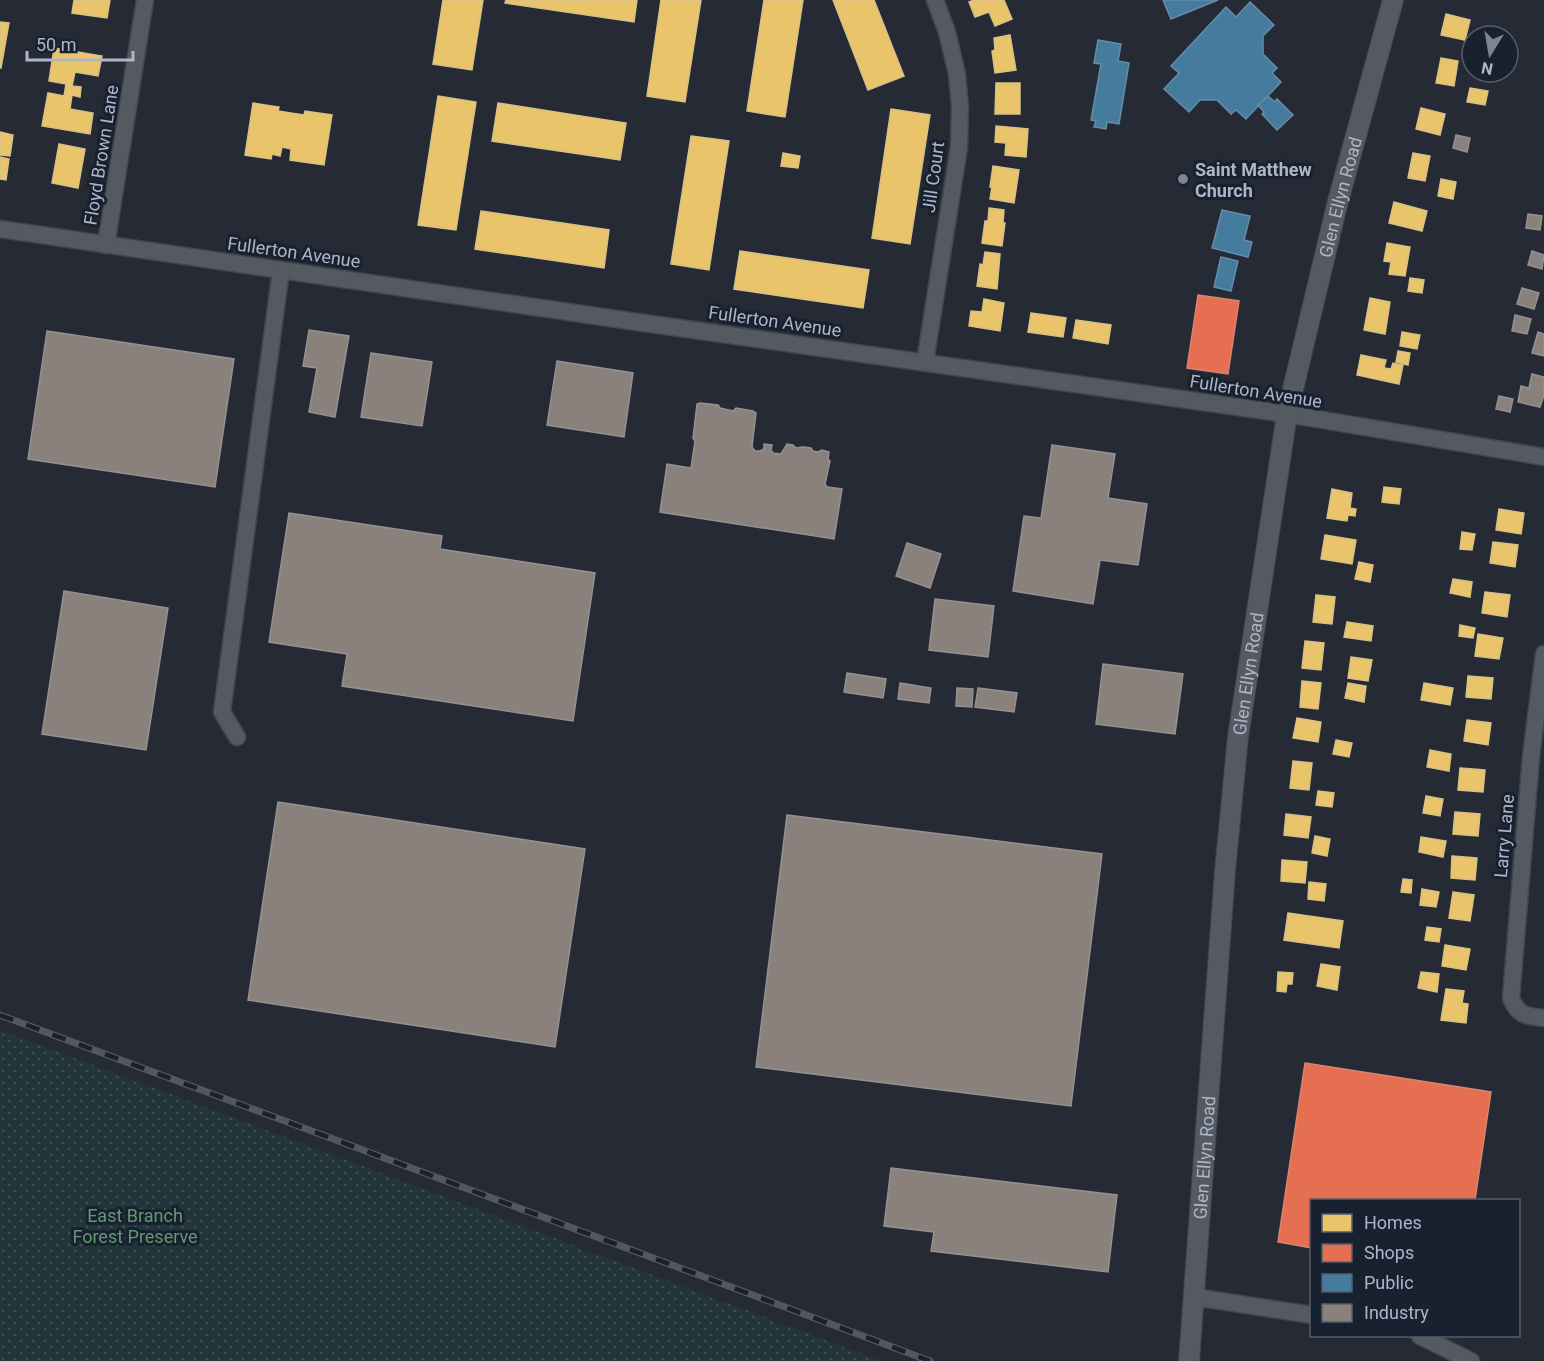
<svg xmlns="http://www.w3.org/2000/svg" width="1544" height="1361" font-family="Roboto,sans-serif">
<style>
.park{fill:url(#park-dots)}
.homes{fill:#e9c46a;stroke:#d7c086;stroke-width:1.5}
.shops{fill:#e76f51;stroke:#d68474;stroke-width:1.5}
.public{fill:#457b9d;stroke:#648daa;stroke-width:1.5}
.industry{fill:#8a817c;stroke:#949192;stroke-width:1.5}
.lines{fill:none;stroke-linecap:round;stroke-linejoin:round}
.minor-casing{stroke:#41454c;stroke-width:19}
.tertiary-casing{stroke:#41454c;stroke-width:22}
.minor{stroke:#545962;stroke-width:16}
.tertiary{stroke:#545962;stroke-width:20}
.rail-casing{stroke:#535860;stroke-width:7}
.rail{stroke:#18212f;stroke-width:4.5;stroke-dasharray:14;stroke-linecap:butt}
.poi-dot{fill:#7d8594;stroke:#18212f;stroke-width:2}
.labels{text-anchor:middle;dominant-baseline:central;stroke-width:6;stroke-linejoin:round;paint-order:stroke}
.street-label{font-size:18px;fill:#adb6c7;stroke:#18212f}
.poi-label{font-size:18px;font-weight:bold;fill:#adb6c7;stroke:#18212f;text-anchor:start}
.park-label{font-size:18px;fill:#629a71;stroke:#18212f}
</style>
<defs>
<pattern id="park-dots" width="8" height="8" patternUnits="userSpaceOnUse" patternTransform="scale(1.5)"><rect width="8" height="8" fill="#22353a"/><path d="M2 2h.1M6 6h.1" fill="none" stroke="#3f5055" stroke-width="1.8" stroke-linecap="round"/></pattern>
</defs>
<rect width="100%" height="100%" fill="#252a34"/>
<path class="park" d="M0 1030 881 1361H0Z"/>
<g class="homes">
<path d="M74 0H110L107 18 72 13Z"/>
<path d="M443 0H483L472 70 433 64Z"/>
<path d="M506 0H637L634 22 505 3Z"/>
<path d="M661 0H701L685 102 647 96Z"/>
<path d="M764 0H803L785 117 747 111Z"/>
<path d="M833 0H874L904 76 868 90Z"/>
<path d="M974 0H1004L1012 19 995 26 989 12 975 17 969 2Z"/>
<path d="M1446 14 1470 20 1465 40 1441 35Z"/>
<path d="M0 22 9 23 1 68H0Z"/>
<path d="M1010 35 1016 70 995 73 992 51 995 50 994 38Z"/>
<path d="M54 48 102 56 98 76 75 72 72 86 81 87 80 97 72 95 70 109 93 113 90 134 42 126 48 93 64 96 66 84 49 81Z"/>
<path d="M1441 58 1458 61 1454 86 1436 83Z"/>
<path d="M996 83H1020V114H995Z"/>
<path d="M1470 88 1488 91 1485 105 1467 102Z"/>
<path d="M438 96 476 102 456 230 418 225Z"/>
<path d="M253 103 279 107 278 111 304 115 305 111 332 115 324 165 290 160 291 149 282 147 280 156 272 154 271 159 245 155Z"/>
<path d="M498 103 626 123 620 160 492 141Z"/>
<path d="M1421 108 1445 114 1440 135 1416 129Z"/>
<path d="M891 109 930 115 910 244 872 238Z"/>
<path d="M996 126 1028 129 1026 157 1005 155 1006 143 995 142Z"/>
<path d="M0 132 13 135 10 156 0 155Z"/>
<path d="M691 136 729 141 709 270 671 264Z"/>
<path d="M59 144 85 149 78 188 52 183Z"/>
<path d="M783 153 800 156 798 168 781 166Z"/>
<path d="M1413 153 1430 156 1425 181 1408 178Z"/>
<path d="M0 157 9 159 6 180 0 179Z"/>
<path d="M993 166 1019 170 1014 203 990 199 992 187H990Z"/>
<path d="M1441 179 1456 182 1453 199 1438 196Z"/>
<path d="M1394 202 1427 211 1422 231 1389 223Z"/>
<path d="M989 208 1004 210 1003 223H1005L1002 246 982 243 985 221H988Z"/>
<path d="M481 211 609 230 604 268 475 249Z"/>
<path d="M1387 243 1410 247 1405 276 1389 274 1391 262 1384 261Z"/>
<path d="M740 251 869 270 863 308 734 289Z"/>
<path d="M985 252 1000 254 997 289 977 286 980 264 983 265Z"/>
<path d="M1410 278 1424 280 1422 293 1408 291Z"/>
<path d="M1370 298 1390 302 1385 334 1364 330Z"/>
<path d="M984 299 1004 303 1000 331 969 326 971 311 982 312Z"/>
<path d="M1031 313 1066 318 1063 337 1028 332Z"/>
<path d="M1076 320 1111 325 1108 344 1073 338Z"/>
<path d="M1402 332 1420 335 1417 349 1400 346Z"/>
<path d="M1398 351 1410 353 1408 365 1396 362Z"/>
<path d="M1361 355 1386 360 1384 368 1391 369 1393 363 1403 365 1399 384 1357 375Z"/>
<path d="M1384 487 1401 489 1399 504 1382 502Z"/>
<path d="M1332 489 1352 493 1350 508 1356 509 1355 516 1348 515 1347 521 1327 518Z"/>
<path d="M1499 509 1524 513 1521 534 1496 530Z"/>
<path d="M1462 532 1475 534 1472 550 1460 549Z"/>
<path d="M1325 535 1356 540 1352 564 1321 559Z"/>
<path d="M1493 542 1518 545 1515 567 1490 563Z"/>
<path d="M1359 562 1373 565 1370 582 1355 579Z"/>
<path d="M1453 579 1472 582 1470 597 1450 593Z"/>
<path d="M1485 592 1510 595 1507 617 1482 613Z"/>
<path d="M1316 595 1335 597 1332 624 1313 622Z"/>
<path d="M1347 622 1373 626 1371 641 1344 637Z"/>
<path d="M1460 625 1475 628 1473 638 1459 636Z"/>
<path d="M1478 634 1503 638 1499 659 1475 656Z"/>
<path d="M1305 641 1324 643 1321 670 1302 668Z"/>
<path d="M1351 657 1372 660 1368 681 1348 678Z"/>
<path d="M1468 676 1493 678 1491 699 1466 697Z"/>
<path d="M1302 681 1321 683 1318 709 1300 707Z"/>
<path d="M1348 683 1366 686 1364 702 1345 698Z"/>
<path d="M1424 683 1453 688 1450 705 1421 700Z"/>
<path d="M1297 718 1321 722 1318 742 1293 738Z"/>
<path d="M1467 720 1491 723 1488 745 1464 741Z"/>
<path d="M1336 740 1352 743 1349 757 1333 754Z"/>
<path d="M1430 750 1451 754 1449 771 1427 767Z"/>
<path d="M1293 761 1312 763 1309 790 1290 788Z"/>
<path d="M1460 768 1485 770 1483 792 1458 790Z"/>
<path d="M1318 791 1334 793 1332 807 1316 805Z"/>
<path d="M1426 796 1443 799 1440 816 1423 813Z"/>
<path d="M1455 812 1480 814 1478 836 1453 834Z"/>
<path d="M1286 814 1311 817 1308 838 1284 835Z"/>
<path d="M1315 836 1330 839 1327 856 1312 853Z"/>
<path d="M1421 837 1446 841 1443 857 1419 852Z"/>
<path d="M1452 856 1477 858 1475 880 1451 878Z"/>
<path d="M1282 860 1307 862 1305 883 1281 881Z"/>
<path d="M1403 879 1412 880 1411 893 1401 892Z"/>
<path d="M1309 882 1326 884 1324 901 1308 899Z"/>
<path d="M1422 889 1439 892 1436 907 1420 905Z"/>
<path d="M1453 892 1474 895 1470 921 1449 918Z"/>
<path d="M1288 913 1343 921 1339 948 1284 940Z"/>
<path d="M1427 927 1441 929 1439 942 1425 940Z"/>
<path d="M1445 945 1470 949 1466 970 1442 966Z"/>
<path d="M1321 964 1340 967 1337 990 1317 986Z"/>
<path d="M1278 972 1293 973 1292 984H1287L1286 992 1277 991Z"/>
<path d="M1421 972 1439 974 1437 992 1418 988Z"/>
<path d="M1446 989 1464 991 1462 1003 1468 1004 1466 1023 1441 1020Z"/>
</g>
<g class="shops">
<path d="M1198 295 1239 301 1228 374 1187 368Z"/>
<path d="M1305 1063 1491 1092 1475 1200H1312V1248L1278 1242Z"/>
</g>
<g class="public">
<path d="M1163 0H1218L1171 19Z"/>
<path d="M1250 2 1274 25 1263 36V54L1277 68 1272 73 1281 82 1246 119 1236 110 1231 114 1217 100H1200L1189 112 1164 89 1179 73 1171 66 1226 7 1236 17Z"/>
<path d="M1098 40 1121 44 1118 61 1129 63 1119 124 1107 122 1106 129 1094 127 1096 121 1091 120 1101 64 1094 63Z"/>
<path d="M1268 96 1275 102 1277 99 1293 115 1277 130 1262 114 1264 112 1258 105Z"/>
<path d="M1222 210 1250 216 1244 240 1252 242 1248 257 1212 248Z"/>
<path d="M1221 257 1238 261 1231 291 1214 287Z"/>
</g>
<g class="industry">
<path d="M1456 135 1470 138 1467 152 1453 148Z"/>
<path d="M1528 214 1542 216 1540 230 1526 228Z"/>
<path d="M1532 251 1544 255 1542 269 1528 265Z"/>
<path d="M1522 288 1539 293 1534 309 1517 304Z"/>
<path d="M1515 315 1531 319 1527 334 1512 331Z"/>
<path d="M309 330 349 336 335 417 309 412 317 368 303 366Z"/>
<path d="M47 331 234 359 215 487 28 459Z"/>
<path d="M1538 332 1544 334V356L1532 353Z"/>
<path d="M371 353 432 362 422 426 361 417Z"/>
<path d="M557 361 633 373 624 437 547 425Z"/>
<path d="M1532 374 1544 377V395L1540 407 1518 402 1521 386 1529 388Z"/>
<path d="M1499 396 1513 399 1510 412 1496 409Z"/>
<path d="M700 403 718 405 720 408 733 411 736 408 753 411 756 413 752 447 755 451H760L764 449V444L772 445 771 450 773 453 781 454 787 444 793 445 796 448 803 447 811 448 813 451 818 452 822 450 829 452 828 459 830 461 825 484 827 487 842 489 834 539 660 512 667 464 691 468 695 441 693 438 697 404Z"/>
<path d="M1052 445 1115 454 1108 498 1147 504 1138 565 1100 560 1093 604 1013 591 1024 516 1041 518Z"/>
<path d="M289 513 442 536 440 549 595 573 573 721 342 686 347 654 269 642Z"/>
<path d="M907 543 941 554 930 588 896 576Z"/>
<path d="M64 591 168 608 146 750 42 734Z"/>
<path d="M935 599 994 606 988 657 929 650Z"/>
<path d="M1103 664 1183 674 1175 734 1096 724Z"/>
<path d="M847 673 886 679 883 698 844 692Z"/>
<path d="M900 683 931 688 929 703 898 699Z"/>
<path d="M957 688 973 689 972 707 956 706Z"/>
<path d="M978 688 1017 693 1014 712 975 707Z"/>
<path d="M278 802 585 849 555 1047 248 1000Z"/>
<path d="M787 815 1102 854 1071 1106 756 1067Z"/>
<path d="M891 1168 1117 1195 1108 1272 931 1251 934 1232 884 1226Z"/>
</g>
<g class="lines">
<g class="minor-casing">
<g id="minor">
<path d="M0 229 630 321 1287 414 1544 457"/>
<path d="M106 245 145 0"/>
<path d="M925 362 959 147 960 107 957 74 947 32 935 0"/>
<path d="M1544 654 1531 757 1511 998C1518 1016 1527 1016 1544 1018"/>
<path d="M237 737 222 712 281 270"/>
<path d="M1194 1297 1312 1315"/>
<path d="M1420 1336 1471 1361"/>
</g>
</g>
<g class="tertiary-casing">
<g id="tertiary">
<path id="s1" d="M1189 1361 1225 871 1238 737 1287 414 1337 205 1393 0"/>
</g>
</g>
<use href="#minor" class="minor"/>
<use href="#tertiary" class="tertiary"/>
<g class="rail-casing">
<path id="rail" d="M0 1015 930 1361"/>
</g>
<use href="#rail" class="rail"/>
</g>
<circle class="poi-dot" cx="1183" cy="179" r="6"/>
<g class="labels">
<g class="street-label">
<text transform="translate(101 155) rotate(-81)">Floyd Brown Lane</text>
<text transform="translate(933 177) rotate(-82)">Jill Court</text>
<text stroke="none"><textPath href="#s1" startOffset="1176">Glen Ellyn Road</textPath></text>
<text transform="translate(294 252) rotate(8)">Fullerton Avenue</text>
<text transform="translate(775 321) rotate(8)">Fullerton Avenue</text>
<text transform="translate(1256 391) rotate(9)">Fullerton Avenue</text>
<text stroke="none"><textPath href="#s1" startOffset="690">Glen Ellyn Road</textPath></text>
<text transform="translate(1504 836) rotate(-85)">Larry Lane</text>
<text stroke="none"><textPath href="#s1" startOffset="204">Glen Ellyn Road</textPath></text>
</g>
<g class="poi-label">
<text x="1195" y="169">Saint Matthew<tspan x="1195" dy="21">Church</tspan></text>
</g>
<g class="park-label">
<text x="135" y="1215">East Branch<tspan x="135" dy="21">Forest Preserve</tspan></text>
</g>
</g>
<rect x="1310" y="1199" width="210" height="138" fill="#18212f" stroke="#545d6c" stroke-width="1.5"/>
<rect x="1322" y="1214" width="30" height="18" fill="#e9c46a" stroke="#545d6c" stroke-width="1.5"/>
<text x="1364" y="1229" font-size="18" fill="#adb6c7">Homes</text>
<rect x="1322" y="1244" width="30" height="18" fill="#e76f51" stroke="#545d6c" stroke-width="1.5"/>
<text x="1364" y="1259" font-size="18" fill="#adb6c7">Shops</text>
<rect x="1322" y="1274" width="30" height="18" fill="#457b9d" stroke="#545d6c" stroke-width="1.5"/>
<text x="1364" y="1289" font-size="18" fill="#adb6c7">Public</text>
<rect x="1322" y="1304" width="30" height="18" fill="#8a817c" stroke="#545d6c" stroke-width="1.5"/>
<text x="1364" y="1319" font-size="18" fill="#adb6c7">Industry</text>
<g transform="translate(1490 54) rotate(191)"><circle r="28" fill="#18212f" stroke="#545d6c" stroke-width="1.5"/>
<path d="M0-4.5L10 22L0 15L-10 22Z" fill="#7d8594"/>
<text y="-9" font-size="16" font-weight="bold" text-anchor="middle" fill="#adb6c7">N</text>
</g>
<path d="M27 51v9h106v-9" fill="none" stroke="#adb6c7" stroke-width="3"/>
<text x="36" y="51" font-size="18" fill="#adb6c7" stroke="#18212f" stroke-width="4.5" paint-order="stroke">50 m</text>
</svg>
